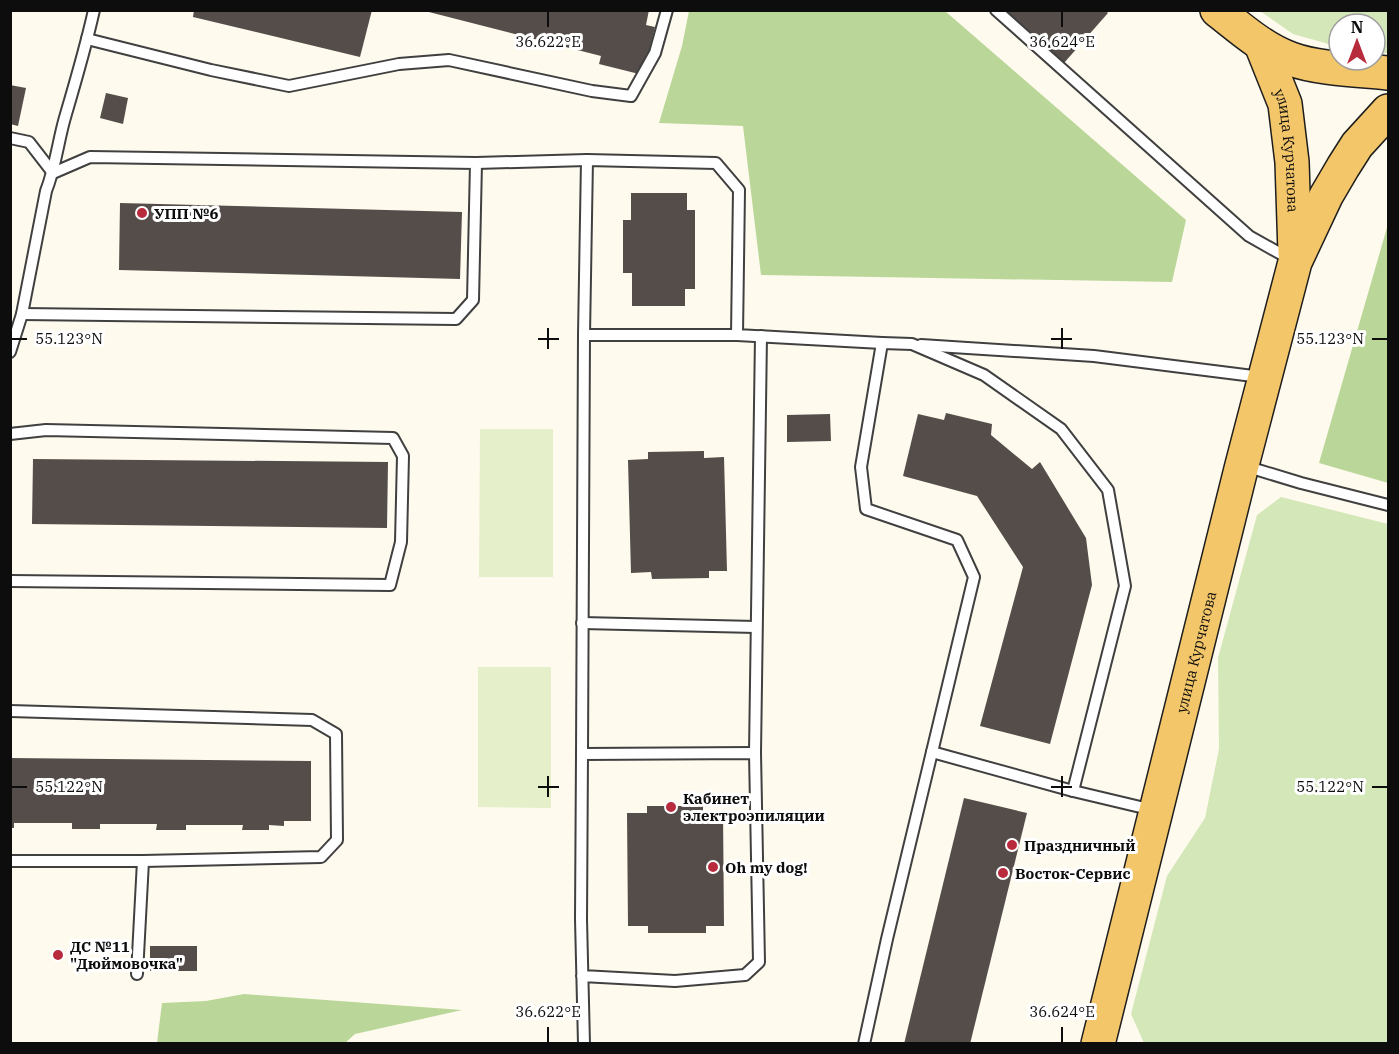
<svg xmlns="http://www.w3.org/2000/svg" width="1399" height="1054" font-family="'IBM Plex Serif',serif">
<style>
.green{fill:#d4e7b9}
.forest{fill:#bad799}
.pitch{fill:#e5efca}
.building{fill:#554d4a}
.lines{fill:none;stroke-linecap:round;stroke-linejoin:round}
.service-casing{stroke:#404040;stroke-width:14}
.primary-casing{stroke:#1e1e1e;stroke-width:36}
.service{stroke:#fff;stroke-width:10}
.primary{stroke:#f3c669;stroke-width:33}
.ticks{fill:none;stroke:#0d0d0d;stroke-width:2}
.poi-dot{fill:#b72b3c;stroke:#fff;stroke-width:2}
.labels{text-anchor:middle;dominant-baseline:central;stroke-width:6;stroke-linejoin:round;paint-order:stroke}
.street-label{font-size:15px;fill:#0d0d0d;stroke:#fff}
.poi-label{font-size:15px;font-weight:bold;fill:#0d0d0d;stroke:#fff;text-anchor:start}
.ticks-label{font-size:15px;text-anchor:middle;fill:#0d0d0d;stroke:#fff;stroke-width:6;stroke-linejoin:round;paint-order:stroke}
</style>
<rect width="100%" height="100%" fill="#fefaed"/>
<g class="green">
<path d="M1260 11H1388V53L1375 54V24H1339V47L1293 34Z"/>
<path d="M1281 497 1388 524V1043H1144L1131 1014 1167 876 1205 818 1219 749 1218 658 1257 515Z"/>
</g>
<g class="forest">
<path d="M689 11H945L1186 220 1172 282 761 275 743 126 659 123 682 46Z"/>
<path d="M1388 224V483L1319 463Z"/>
<path d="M244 994 462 1010 355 1034 345 1043H157L162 1003 206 1001Z"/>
</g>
<g class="pitch">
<path d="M480 429H553V577H479Z"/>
<path d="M478 667H551V808L478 807Z"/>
</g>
<g class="building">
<path d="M194 10H372L360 57 193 17Z"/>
<path d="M421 10H649L646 25 655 27 643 75 599 64 601 56Z"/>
<path d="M1009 10H1105L1108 13 1064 63 1007 13Z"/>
<path d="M10 85 26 88 18 126 10 124Z"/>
<path d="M106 93 128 98 123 124 100 118Z"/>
<path d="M631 193H687V210H695V289H685V306H632V273H623V220H631Z"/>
<path d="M120 203 462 212 460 279 119 270Z"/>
<path d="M946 413 992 424 991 435 1032 469 1040 462 1086 538 1092 585 1050 744 980 726 1023 567 977 496 903 476 918 414 944 420Z"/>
<path d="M830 414 831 441 787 442V415Z"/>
<path d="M704 451V458L724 457 727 571H709V578L652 579 651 572 631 573 628 460 648 459V452Z"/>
<path d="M33 459 388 462 387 528 32 524Z"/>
<path d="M10 758 311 761V821H284V826L269 825V830H242L243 825H186V830H156L157 824H100V829H72V823H14V828H10Z"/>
<path d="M964 798 1027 813 970 1044H904Z"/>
<path d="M647 806H703V812H723L724 926H706V933H648V926H628L627 813H647Z"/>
<rect x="150" y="946" width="47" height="25"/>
</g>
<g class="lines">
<g class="service-casing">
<g id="service">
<path d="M996 10 1249 236 1290 259"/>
<path d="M87 39 211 70 289 86 399 64 449 60 592 91 631 96 655 53 667 10"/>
<path d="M10 138 29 142 53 173 90 157 476 163 473 300 456 319 22 314"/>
<path d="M476 163 587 160"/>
<path d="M737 335 739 190 716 163 587 160 584 335H737L882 343"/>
<path d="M921 345 1094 356 1261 377"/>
<path d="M10 352 22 314 46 191C56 166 58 140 66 114 76 80 86 46 94 10"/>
<path d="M10 434 46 430 393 438 403 456 401 542 390 585 10 581"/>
<path d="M1245 466 1301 483 1388 505"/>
<path d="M582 623 756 627"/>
<path d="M10 711 312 720 336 734 337 840 321 857 143 861H10"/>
<path d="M932 752 974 577 957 540 866 509 861 467 882 343 912 344 984 375 1061 429 1108 490 1125 586 1073 791"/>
<path d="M755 753 761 336"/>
<path d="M582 754 584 335"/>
<path d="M137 974 143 861"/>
<path d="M582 976 675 981 745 975 759 962 755 753 582 754 581 919 584 1044"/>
<path d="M864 1044 887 939 932 752 1073 791 1153 810"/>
</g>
</g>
<g class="primary-casing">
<g id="primary">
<path d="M1217 10C1240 28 1263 49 1291 59 1318 69 1359 70 1388 73"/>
<path id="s1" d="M1261 44 1285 104 1292 162 1295 253"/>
<path id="s2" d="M1098 1044 1242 465 1295 262 1326 196 1343 167 1357 145 1388 111"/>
</g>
</g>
<use href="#service" class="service"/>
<use href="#primary" class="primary"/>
</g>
<path class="ticks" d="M548 12V27M1062 12V27M548 328V349M1062 328V349M12 339H27M538 339H559M1051 339H1072M1372 339H1387M548 776V797M1062 776V797M12 787H27M538 787H559M1051 787H1072M1372 787H1387M548 1027V1042M1062 1027V1042"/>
<g class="poi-dot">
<circle cx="142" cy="213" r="6"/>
<circle cx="671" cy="807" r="6"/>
<circle cx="1012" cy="845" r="6"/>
<circle cx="713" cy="867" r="6"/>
<circle cx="1003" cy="873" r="6"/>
<circle cx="58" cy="955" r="6"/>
</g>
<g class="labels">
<g class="street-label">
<text stroke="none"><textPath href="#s1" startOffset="111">улица Курчатова</textPath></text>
<text stroke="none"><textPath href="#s2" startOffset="404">улица Курчатова</textPath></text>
</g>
<g class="poi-label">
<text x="154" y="213">УПП №6</text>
<text x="683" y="798">Кабинет<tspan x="683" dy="17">электроэпиляции</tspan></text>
<text x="1024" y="845">Праздничный</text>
<text x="725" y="867">Oh my dog!</text>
<text x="1015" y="873">Восток-Сервис</text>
<text x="70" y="946">ДС №11<tspan x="70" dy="17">"Дюймовочка"</tspan></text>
</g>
</g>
<g class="ticks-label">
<text x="548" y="47">36.622°E</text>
<text x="1062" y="47">36.624°E</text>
<text x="69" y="344">55.123°N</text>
<text x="1330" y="344">55.123°N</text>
<text x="69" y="792">55.122°N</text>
<text x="1330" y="792">55.122°N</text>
<text x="548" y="1017">36.622°E</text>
<text x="1062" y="1017">36.624°E</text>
</g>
<rect width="1399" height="1054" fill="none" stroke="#0d0d0d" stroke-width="24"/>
<g transform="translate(1357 42)"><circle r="28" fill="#ffffff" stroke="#9e9e9e" stroke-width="1.5"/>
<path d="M0-4.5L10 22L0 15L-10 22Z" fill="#b72b3c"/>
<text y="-9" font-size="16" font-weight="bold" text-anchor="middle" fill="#0d0d0d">N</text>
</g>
</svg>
